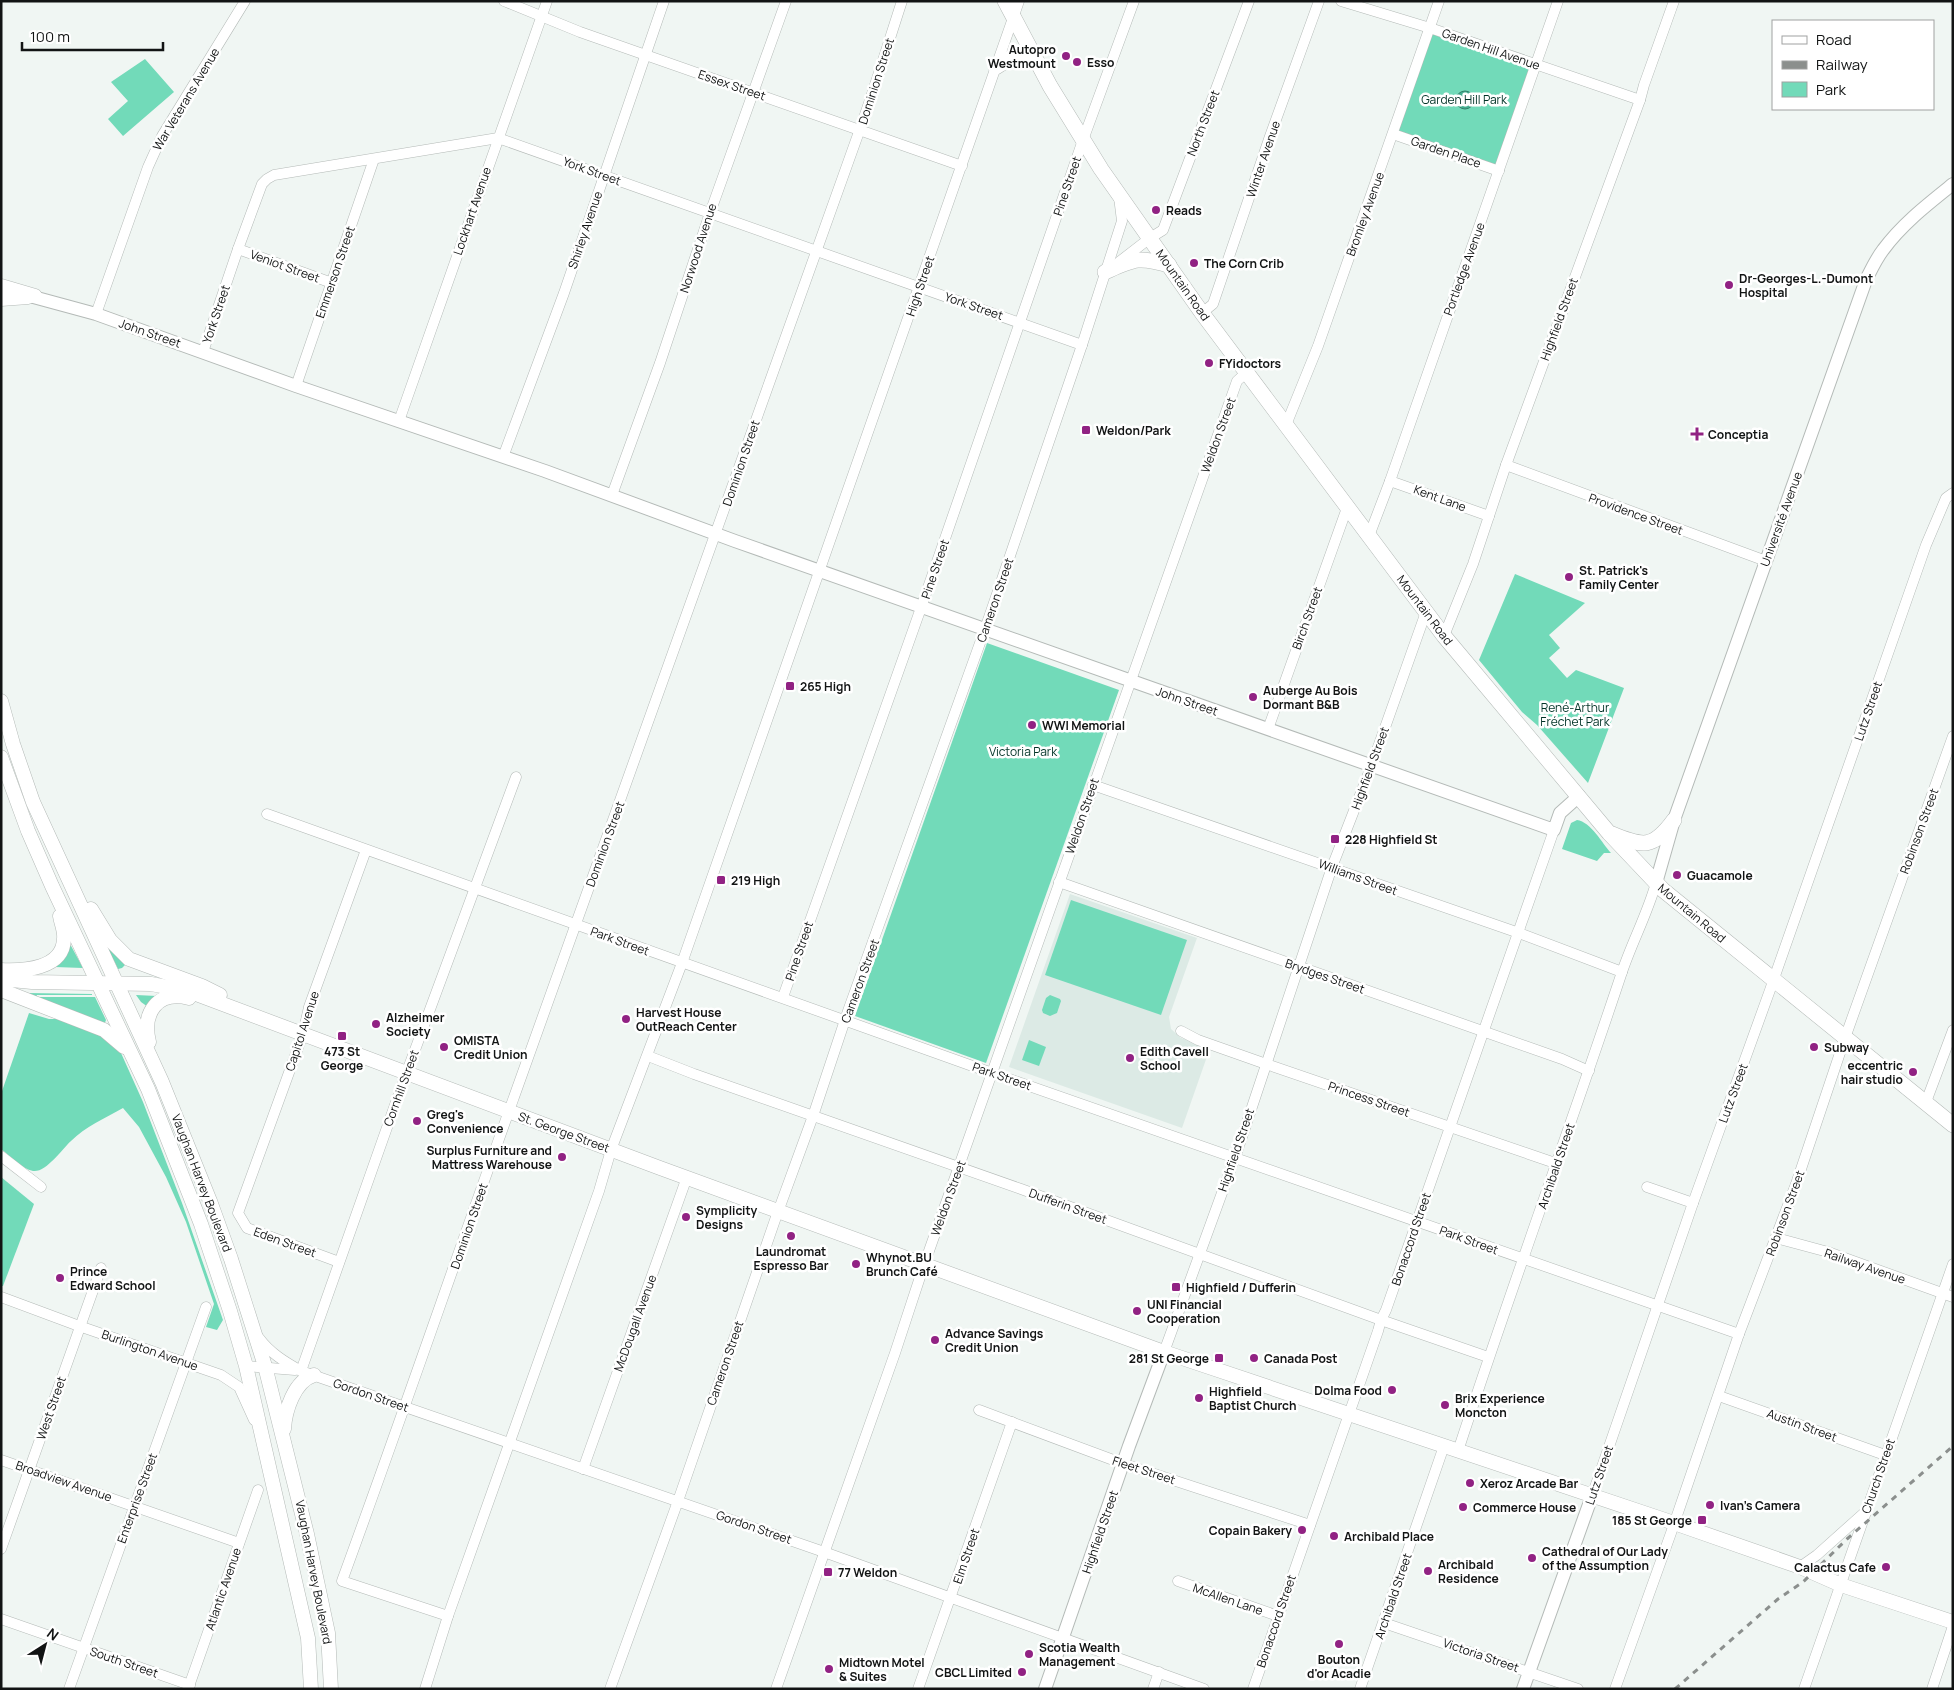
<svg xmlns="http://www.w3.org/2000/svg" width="1954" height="1690" font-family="Manrope,sans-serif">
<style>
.built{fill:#dceae5}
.green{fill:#72dab9}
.water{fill:#42ae8f;stroke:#34806a}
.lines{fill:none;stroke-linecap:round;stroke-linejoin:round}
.minor-casing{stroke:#b4bab7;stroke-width:11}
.tertiary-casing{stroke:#b4bab7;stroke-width:14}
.secondary-casing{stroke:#b4bab7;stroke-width:15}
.primary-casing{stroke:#b4bab7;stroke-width:16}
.minor{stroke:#fff;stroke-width:10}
.tertiary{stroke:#fff;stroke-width:12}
.secondary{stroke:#fff;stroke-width:14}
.primary{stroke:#fff;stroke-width:15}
.rail{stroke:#8b8f8d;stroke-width:3;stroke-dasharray:6 6;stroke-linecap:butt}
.poi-dot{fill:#912283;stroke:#fff;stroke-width:2}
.labels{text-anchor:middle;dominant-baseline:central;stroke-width:5;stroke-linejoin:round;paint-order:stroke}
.poi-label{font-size:12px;font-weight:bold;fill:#121414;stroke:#fff;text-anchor:start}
.street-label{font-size:12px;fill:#121414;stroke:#fff}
.park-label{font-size:12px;fill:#003226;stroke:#fff}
</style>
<rect width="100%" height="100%" fill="#f0f6f3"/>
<path class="built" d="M1070 894 1197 938 1169 1017 1171 1029 1181 1038 1210 1048 1182 1128 1009 1067Z"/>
<g class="green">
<path d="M1430 28 1534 64 1499 171 1393 134Z"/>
<path d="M145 59 174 92 123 136 108 119 128 101 111 82Z"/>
<path d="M1515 574 1585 603 1549 635 1560 648 1549 658 1567 678 1576 670 1624 688 1588 783 1537 725 1522 712 1479 660Z"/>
<path d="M987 643 1119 690 986 1063 855 1016Z"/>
<path d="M1577 820C1591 822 1602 843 1611 853H1604L1597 861 1562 849 1571 823Z"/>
<path d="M1071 900 1187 940 1161 1015 1045 975Z"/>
<path d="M70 944 83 968 55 967H54Z"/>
<path d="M108 946 125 965 122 968 118 969 107 947Z"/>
<path d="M27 993 92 994V995H37L35 999Z"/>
<path d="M136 995 157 996 148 1007 141 1002Z"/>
<path d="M1050 995 1060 999 1061 1001 1057 1013 1050 1016 1043 1013 1042 1010 1046 998Z"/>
<path d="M38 997H95L106 1020 104 1025 37 1000Z"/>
<path d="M29 1013 49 1019H57L102 1035 121 1053 143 1102 182 1203 223 1320 217 1330 206 1327 214 1304 186 1222 166 1177 139 1127 123 1108C105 1118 85 1127 71 1141 62 1149 46 1173 33 1171 22 1169 10 1156 1 1149V1094Z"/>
<path d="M1029 1040 1046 1047 1039 1066 1022 1060Z"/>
<path d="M1 1177 34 1204 3 1286H1Z"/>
</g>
<circle class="water" cx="1465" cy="100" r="9"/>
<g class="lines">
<g class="minor-casing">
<g id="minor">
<path d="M504 1 580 32 962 166"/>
<path d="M1341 1 1430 28 1640 100"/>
<path d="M1393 134 1499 171"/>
<path d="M238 249 332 283"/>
<path d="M1119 262 1150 238 1163 230 1249 1"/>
<path d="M1202 313 1213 304 1269 139 1319 1"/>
<path d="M96 314 148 167 162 136 245 1"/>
<path d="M203 352 238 249 262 184 267 179 274 175 498 138 1082 345"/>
<path d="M296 386 374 159"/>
<path d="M399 421 547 1"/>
<path d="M1286 425 1318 346 1439 1"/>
<path d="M503 457 564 293 664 1"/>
<path d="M1506 465 1766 561"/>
<path d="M1390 481 1489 516"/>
<path d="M612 495 660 363 710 213 786 1"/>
<path d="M1369 536 1390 481 1558 1"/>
<path d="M1444 636 1473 564 1506 465 1640 100 1644 85 1674 1"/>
<path d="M1268 729 1347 508"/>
<path d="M1093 785 1519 933 1622 972"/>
<path d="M267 814 992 1073 1739 1334"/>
<path d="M1059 882 1562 1059 1589 1071"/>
<path d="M783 997 922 605 1083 140 1134 1"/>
<path d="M1181 1031 1198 1040 1266 1064 1558 1164"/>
<path d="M648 1056 694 1074 1021 1189 1381 1320 1488 1357"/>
<path d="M1926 1102 1953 1030"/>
<path d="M1 1156 41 1187"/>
<path d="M1647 1187 1693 1203"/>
<path d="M1776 1238 1828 1252 1953 1297"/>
<path d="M339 1262 247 1228 238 1213 303 1034 309 1007 366 850"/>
<path d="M1 1297 79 1326 221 1375 239 1387 254 1420"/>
<path d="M259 1338C270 1353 285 1362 301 1371L824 1552 1204 1689"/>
<path d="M1164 1352 1238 1149 1332 867 1371 767 1426 612"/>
<path d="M246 1366 295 1370"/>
<path d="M301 1371 402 1085 516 777"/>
<path d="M1719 1396 1885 1455"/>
<path d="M979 1410 1124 1464 1310 1525"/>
<path d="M1458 1451C1510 1291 1568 1134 1621 975 1631 944 1647 915 1656 883"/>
<path d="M1 1460 239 1543"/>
<path d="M583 1469 687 1177"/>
<path d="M1592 1496 1693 1203 1770 990 1926 545 1946 498 1953 493"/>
<path d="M1 1549 101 1268"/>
<path d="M1800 1567 1817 1555 1864 1513"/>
<path d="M1178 1581 1278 1616"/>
<path d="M448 1616 342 1581C401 1420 456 1258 514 1097 629 774 744 451 860 129 875 87 888 44 902 1"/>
<path d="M1 1619 190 1685"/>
<path d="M1384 1623 1578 1689"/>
<path d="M69 1689 206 1307"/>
<path d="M188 1689 258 1490"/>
<path d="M425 1689 448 1616 599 1191 611 1150 682 963 1019 1"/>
<path d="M610 1689 678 1501 775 1220 813 1116 848 1011 985 629 1082 345 1122 221 1119 197"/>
<path d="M776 1689 895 1353 924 1265 1237 381 1247 372"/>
<path d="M918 1689 1012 1422"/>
<path d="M1153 1689 1159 1672"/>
<path d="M1253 1689 1378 1331 1381 1320 1386 1310 1554 830"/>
<path d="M1360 1689 1444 1446"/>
<path d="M1615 1689 1671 1533 1739 1334 1796 1184 1845 1038 1953 736"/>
<path d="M1804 1689 1953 1264"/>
<path d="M1932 1689 1953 1626"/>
</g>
</g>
<g class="tertiary-casing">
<g id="tertiary">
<path d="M26 295 96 314 296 386 545 471 735 541 1554 830 1560 813 1579 796"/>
<path d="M1656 883 1674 820 1866 280C1871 270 1876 259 1883 250 1902 224 1928 204 1953 184"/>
<path d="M1045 1689 1129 1446 1164 1352"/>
<path d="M1523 1689 1592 1496"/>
</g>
</g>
<g class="secondary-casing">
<g id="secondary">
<path d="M1 286 35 296"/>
<path d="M1 299 28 297"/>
<path d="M1 701 13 744 33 802 162 1082 210 1201 231 1259 265 1366 307 1534 328 1633 331 1689"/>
<path d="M1 757 28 831 52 886 148 1089 201 1224 230 1311 246 1366 308 1638 311 1689"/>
<path d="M91 909 110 940 129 959 202 986 220 995"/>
<path d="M1 970C24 971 63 969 64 939 65 931 61 923 60 916"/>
<path d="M1 979 32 982 151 984 188 991 660 1168 1164 1352 1674 1523 1800 1567 1841 1585 1953 1622"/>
<path d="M1 990 104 1030 124 1047"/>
<path d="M149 1042C142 1013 157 990 189 998"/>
<path d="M284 1429C285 1411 294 1381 314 1375"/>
</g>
</g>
<g class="primary-casing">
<g id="primary">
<path d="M1005 1 1050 86 1101 169 1202 313 1444 636 1609 833 1663 890 1953 1125"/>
<path d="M996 67 1013 56 1033 53"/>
<path d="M1105 272C1134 259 1138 256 1169 265"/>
<path d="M1612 834C1643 847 1653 849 1674 820"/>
</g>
</g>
<use href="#minor" class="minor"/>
<use href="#tertiary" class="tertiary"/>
<use href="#secondary" class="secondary"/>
<use href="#primary" class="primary"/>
<path class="rail" d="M1675 1689 1778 1599 1803 1582 1847 1539 1953 1446"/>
</g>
<g class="poi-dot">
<circle cx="1066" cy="56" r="5"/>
<circle cx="1077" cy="62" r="5"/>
<circle cx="1156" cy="210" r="5"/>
<circle cx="1194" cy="263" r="5"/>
<circle cx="1729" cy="285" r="5"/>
<circle cx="1209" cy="363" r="5"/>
<rect x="1081" y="425" width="10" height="10" rx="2.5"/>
<path d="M1694.5 426.5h5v5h5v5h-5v5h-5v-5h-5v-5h5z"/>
<circle cx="1569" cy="577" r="5"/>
<rect x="785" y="681" width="10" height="10" rx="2.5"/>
<circle cx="1253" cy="697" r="5"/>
<circle cx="1032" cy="725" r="5"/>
<rect x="1330" y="834" width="10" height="10" rx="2.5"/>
<circle cx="1677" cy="875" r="5"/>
<rect x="716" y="875" width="10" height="10" rx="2.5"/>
<circle cx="626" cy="1019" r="5"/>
<circle cx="376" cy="1024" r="5"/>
<rect x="337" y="1031" width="10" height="10" rx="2.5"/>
<circle cx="444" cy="1047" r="5"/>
<circle cx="1814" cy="1047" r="5"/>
<circle cx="1130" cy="1058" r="5"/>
<circle cx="1913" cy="1072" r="5"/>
<circle cx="417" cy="1121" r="5"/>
<circle cx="562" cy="1157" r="5"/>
<circle cx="686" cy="1217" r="5"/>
<circle cx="791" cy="1236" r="5"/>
<circle cx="856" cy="1264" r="5"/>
<circle cx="60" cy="1278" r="5"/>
<rect x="1171" y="1282" width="10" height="10" rx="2.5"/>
<circle cx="1137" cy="1311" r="5"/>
<circle cx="935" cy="1340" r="5"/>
<rect x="1214" y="1353" width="10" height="10" rx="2.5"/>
<circle cx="1254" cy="1358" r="5"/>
<circle cx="1392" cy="1390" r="5"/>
<circle cx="1199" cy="1398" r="5"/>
<circle cx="1445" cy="1405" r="5"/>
<circle cx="1470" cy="1483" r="5"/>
<circle cx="1710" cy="1505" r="5"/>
<circle cx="1463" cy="1507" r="5"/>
<rect x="1697" y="1515" width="10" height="10" rx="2.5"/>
<circle cx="1302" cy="1530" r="5"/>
<circle cx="1334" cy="1536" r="5"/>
<circle cx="1532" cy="1558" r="5"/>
<circle cx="1886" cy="1567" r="5"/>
<circle cx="1428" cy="1571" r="5"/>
<rect x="823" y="1567" width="10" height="10" rx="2.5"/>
<circle cx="1339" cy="1644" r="5"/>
<circle cx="1029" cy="1654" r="5"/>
<circle cx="829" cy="1669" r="5"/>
<circle cx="1022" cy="1672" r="5"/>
</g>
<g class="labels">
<g class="poi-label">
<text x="1056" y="49" text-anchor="end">Autopro<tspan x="1056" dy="14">Westmount</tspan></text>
<text x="1087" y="62">Esso</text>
<text x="1166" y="210">Reads</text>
<text x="1204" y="263">The Corn Crib</text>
<text x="1739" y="278">Dr-Georges-L.-Dumont<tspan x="1739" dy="14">Hospital</tspan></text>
<text x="1219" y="363">FYidoctors</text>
<text x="1096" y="430">Weldon/Park</text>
<text x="1708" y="434">Conceptia</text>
<text x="1579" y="570">St. Patrick's<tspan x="1579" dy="14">Family Center</tspan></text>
<text x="800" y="686">265 High</text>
<text x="1263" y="690">Auberge Au Bois<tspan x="1263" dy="14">Dormant B&amp;B</tspan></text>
<text x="1042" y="725">WWI Memorial</text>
<text x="1345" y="839">228 Highfield St</text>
<text x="1687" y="875">Guacamole</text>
<text x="731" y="880">219 High</text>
<text x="636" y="1012">Harvest House<tspan x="636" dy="14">OutReach Center</tspan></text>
<text x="386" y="1017">Alzheimer<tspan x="386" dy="14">Society</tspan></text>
<text x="454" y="1040">OMISTA<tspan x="454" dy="14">Credit Union</tspan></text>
<text x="1824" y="1047">Subway</text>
<text x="342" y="1051" text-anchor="middle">473 St<tspan x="342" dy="14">George</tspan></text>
<text x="1140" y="1051">Edith Cavell<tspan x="1140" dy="14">School</tspan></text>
<text x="1903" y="1065" text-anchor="end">eccentric<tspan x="1903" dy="14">hair studio</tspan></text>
<text x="427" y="1114">Greg's<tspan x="427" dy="14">Convenience</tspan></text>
<text x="552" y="1150" text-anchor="end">Surplus Furniture and<tspan x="552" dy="14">Mattress Warehouse</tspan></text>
<text x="696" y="1210">Symplicity<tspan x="696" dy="14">Designs</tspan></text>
<text x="791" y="1251" text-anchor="middle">Laundromat<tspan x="791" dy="14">Espresso Bar</tspan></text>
<text x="866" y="1257">Whynot.BU<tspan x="866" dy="14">Brunch Café</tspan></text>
<text x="70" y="1271">Prince<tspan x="70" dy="14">Edward School</tspan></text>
<text x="1186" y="1287">Highfield / Dufferin</text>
<text x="1147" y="1304">UNI Financial<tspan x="1147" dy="14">Cooperation</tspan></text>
<text x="945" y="1333">Advance Savings<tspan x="945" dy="14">Credit Union</tspan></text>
<text x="1209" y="1358" text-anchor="end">281 St George</text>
<text x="1264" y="1358">Canada Post</text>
<text x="1382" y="1390" text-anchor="end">Dolma Food</text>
<text x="1209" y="1391">Highfield<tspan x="1209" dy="14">Baptist Church</tspan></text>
<text x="1455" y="1398">Brix Experience<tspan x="1455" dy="14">Moncton</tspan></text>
<text x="1480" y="1483">Xeroz Arcade Bar</text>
<text x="1720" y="1505">Ivan's Camera</text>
<text x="1473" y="1507">Commerce House</text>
<text x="1692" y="1520" text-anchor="end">185 St George</text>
<text x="1292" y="1530" text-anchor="end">Copain Bakery</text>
<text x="1344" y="1536">Archibald Place</text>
<text x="1542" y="1551">Cathedral of Our Lady<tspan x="1542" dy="14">of the Assumption</tspan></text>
<text x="1438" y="1564">Archibald<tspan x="1438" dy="14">Residence</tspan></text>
<text x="1876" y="1567" text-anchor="end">Calactus Cafe</text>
<text x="838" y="1572">77 Weldon</text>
<text x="1039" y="1647">Scotia Wealth<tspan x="1039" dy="14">Management</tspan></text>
<text x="1339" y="1659" text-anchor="middle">Bouton<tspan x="1339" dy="14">d'or Acadie</tspan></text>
<text x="839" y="1662">Midtown Motel<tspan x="839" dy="14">&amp; Suites</tspan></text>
<text x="1012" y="1672" text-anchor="end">CBCL Limited</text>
</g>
<g class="street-label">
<text transform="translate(1491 49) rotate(19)">Garden Hill Avenue</text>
<text transform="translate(876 81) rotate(-72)">Dominion Street</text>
<text transform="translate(732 85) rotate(19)">Essex Street</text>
<text transform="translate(186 99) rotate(-59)">War Veterans Avenue</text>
<text transform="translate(1203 123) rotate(-69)">North Street</text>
<text transform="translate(1446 152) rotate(19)">Garden Place</text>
<text transform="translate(1263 159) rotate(-71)">Winter Avenue</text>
<text transform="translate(592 171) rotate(20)">York Street</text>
<text transform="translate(1067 186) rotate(-71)">Pine Street</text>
<text transform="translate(472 211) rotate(-71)">Lockhart Avenue</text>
<text transform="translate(1365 214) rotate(-70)">Bromley Avenue</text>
<text transform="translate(585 230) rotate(-71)">Shirley Avenue</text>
<text transform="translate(698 248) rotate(-72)">Norwood Avenue</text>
<text transform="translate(285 266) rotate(20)">Veniot Street</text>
<text transform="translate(1464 269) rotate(-70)">Portledge Avenue</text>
<text transform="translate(335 272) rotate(-71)">Emmerson Street</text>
<text transform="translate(1183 285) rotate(55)">Mountain Road</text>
<text transform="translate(920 286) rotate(-71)">High Street</text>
<text transform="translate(974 306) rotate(19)">York Street</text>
<text transform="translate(216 314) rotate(-71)">York Street</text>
<text transform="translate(1559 319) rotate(-70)">Highfield Street</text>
<text transform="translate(150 333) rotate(19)">John Street</text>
<text transform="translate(1218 435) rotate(-70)">Weldon Street</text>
<text transform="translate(741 463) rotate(-71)">Dominion Street</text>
<text transform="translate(1440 498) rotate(20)">Kent Lane</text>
<text transform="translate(1636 514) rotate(20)">Providence Street</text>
<text transform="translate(1781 519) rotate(-70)">Université Avenue</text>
<text transform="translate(935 569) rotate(-71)">Pine Street</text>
<text transform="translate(995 600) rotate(-71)">Cameron Street</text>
<text transform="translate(1425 610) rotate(53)">Mountain Road</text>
<text transform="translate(1307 618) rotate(-70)">Birch Street</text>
<text transform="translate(1187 701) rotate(19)">John Street</text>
<text transform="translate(1868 711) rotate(-71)">Lutz Street</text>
<text transform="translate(1370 768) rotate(-70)">Highfield Street</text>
<text transform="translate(1082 816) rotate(-71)">Weldon Street</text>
<text transform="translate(1919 831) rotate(-70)">Robinson Street</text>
<text transform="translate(605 844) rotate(-70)">Dominion Street</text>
<text transform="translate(1358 877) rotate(20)">Williams Street</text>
<text transform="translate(1692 913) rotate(40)">Mountain Road</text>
<text transform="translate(620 941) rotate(20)">Park Street</text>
<text transform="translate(799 951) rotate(-71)">Pine Street</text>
<text transform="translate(1325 976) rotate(19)">Brydges Street</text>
<text transform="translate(860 981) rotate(-70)">Cameron Street</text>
<text transform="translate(302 1031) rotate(-72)">Capitol Avenue</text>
<text transform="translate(1002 1076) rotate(19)">Park Street</text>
<text transform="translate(401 1088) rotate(-70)">Cornhill Street</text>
<text transform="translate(1733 1093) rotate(-70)">Lutz Street</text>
<text transform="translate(1369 1099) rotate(19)">Princess Street</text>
<text transform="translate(564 1132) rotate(20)">St. George Street</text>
<text transform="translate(1236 1150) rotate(-71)">Highfield Street</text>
<text transform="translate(1556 1166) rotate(-71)">Archibald Street</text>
<text transform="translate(202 1183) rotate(69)">Vaughan Harvey Boulevard</text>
<text transform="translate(948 1198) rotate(-70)">Weldon Street</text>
<text transform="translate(1068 1206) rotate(20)">Dufferin Street</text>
<text transform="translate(1785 1213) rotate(-70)">Robinson Street</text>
<text transform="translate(469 1226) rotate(-71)">Dominion Street</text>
<text transform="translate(1411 1239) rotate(-71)">Bonaccord Street</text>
<text transform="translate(1469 1240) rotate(20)">Park Street</text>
<text transform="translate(285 1242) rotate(20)">Eden Street</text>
<text transform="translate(1865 1266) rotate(19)">Railway Avenue</text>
<text transform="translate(635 1323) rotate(-70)">McDougall Avenue</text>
<text transform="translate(150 1350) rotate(19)">Burlington Avenue</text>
<text transform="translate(725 1363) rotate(-71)">Cameron Street</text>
<text transform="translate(371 1395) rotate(19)">Gordon Street</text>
<text transform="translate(51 1408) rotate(-71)">West Street</text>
<text transform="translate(1802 1425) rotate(20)">Austin Street</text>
<text transform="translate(1144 1470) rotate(18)">Fleet Street</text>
<text transform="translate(1599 1475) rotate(-71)">Lutz Street</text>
<text transform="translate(1878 1476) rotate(-71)">Church Street</text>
<text transform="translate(64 1481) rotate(19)">Broadview Avenue</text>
<text transform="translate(137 1498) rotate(-70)">Enterprise Street</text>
<text transform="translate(754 1527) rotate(19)">Gordon Street</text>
<text transform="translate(1100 1532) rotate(-71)">Highfield Street</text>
<text transform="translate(966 1556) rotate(-71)">Elm Street</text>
<text transform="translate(314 1572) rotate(79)">Vaughan Harvey Boulevard</text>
<text transform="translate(223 1589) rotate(-71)">Atlantic Avenue</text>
<text transform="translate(1393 1596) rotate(-71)">Archibald Street</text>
<text transform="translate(1228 1599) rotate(19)">McAllen Lane</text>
<text transform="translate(1276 1621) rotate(-71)">Bonaccord Street</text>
<text transform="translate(1481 1655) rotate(19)">Victoria Street</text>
<text transform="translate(124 1662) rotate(19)">South Street</text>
</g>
<g class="park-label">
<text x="1464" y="99">Garden Hill Park</text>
<text x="1575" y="707">René-Arthur<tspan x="1575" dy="14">Fréchet Park</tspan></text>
<text x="1023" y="751">Victoria Park</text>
</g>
</g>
<rect width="1954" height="1690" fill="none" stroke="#121414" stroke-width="5"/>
<rect x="1772" y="20" width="162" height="90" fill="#ffffff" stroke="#a0a1a1"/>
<rect x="1782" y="36" width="25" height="8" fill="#ffffff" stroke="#a0a1a1"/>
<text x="1816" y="45" font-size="15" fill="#121414">Road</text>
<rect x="1782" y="61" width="25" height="8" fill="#8b8f8d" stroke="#a0a1a1"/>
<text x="1816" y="70" font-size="15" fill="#121414">Railway</text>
<rect x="1782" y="82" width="25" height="15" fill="#72dab9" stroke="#a0a1a1"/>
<text x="1816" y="95" font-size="15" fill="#121414">Park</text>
<g transform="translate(45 1645) rotate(36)" stroke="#ffffff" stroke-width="4" paint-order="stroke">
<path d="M0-4L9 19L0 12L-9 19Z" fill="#121414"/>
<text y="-8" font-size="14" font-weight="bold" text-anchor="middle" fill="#121414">N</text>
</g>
<path d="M22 42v8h141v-8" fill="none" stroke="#121414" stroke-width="2.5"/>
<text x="30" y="42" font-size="15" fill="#121414" stroke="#ffffff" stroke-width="4" paint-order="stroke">100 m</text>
</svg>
